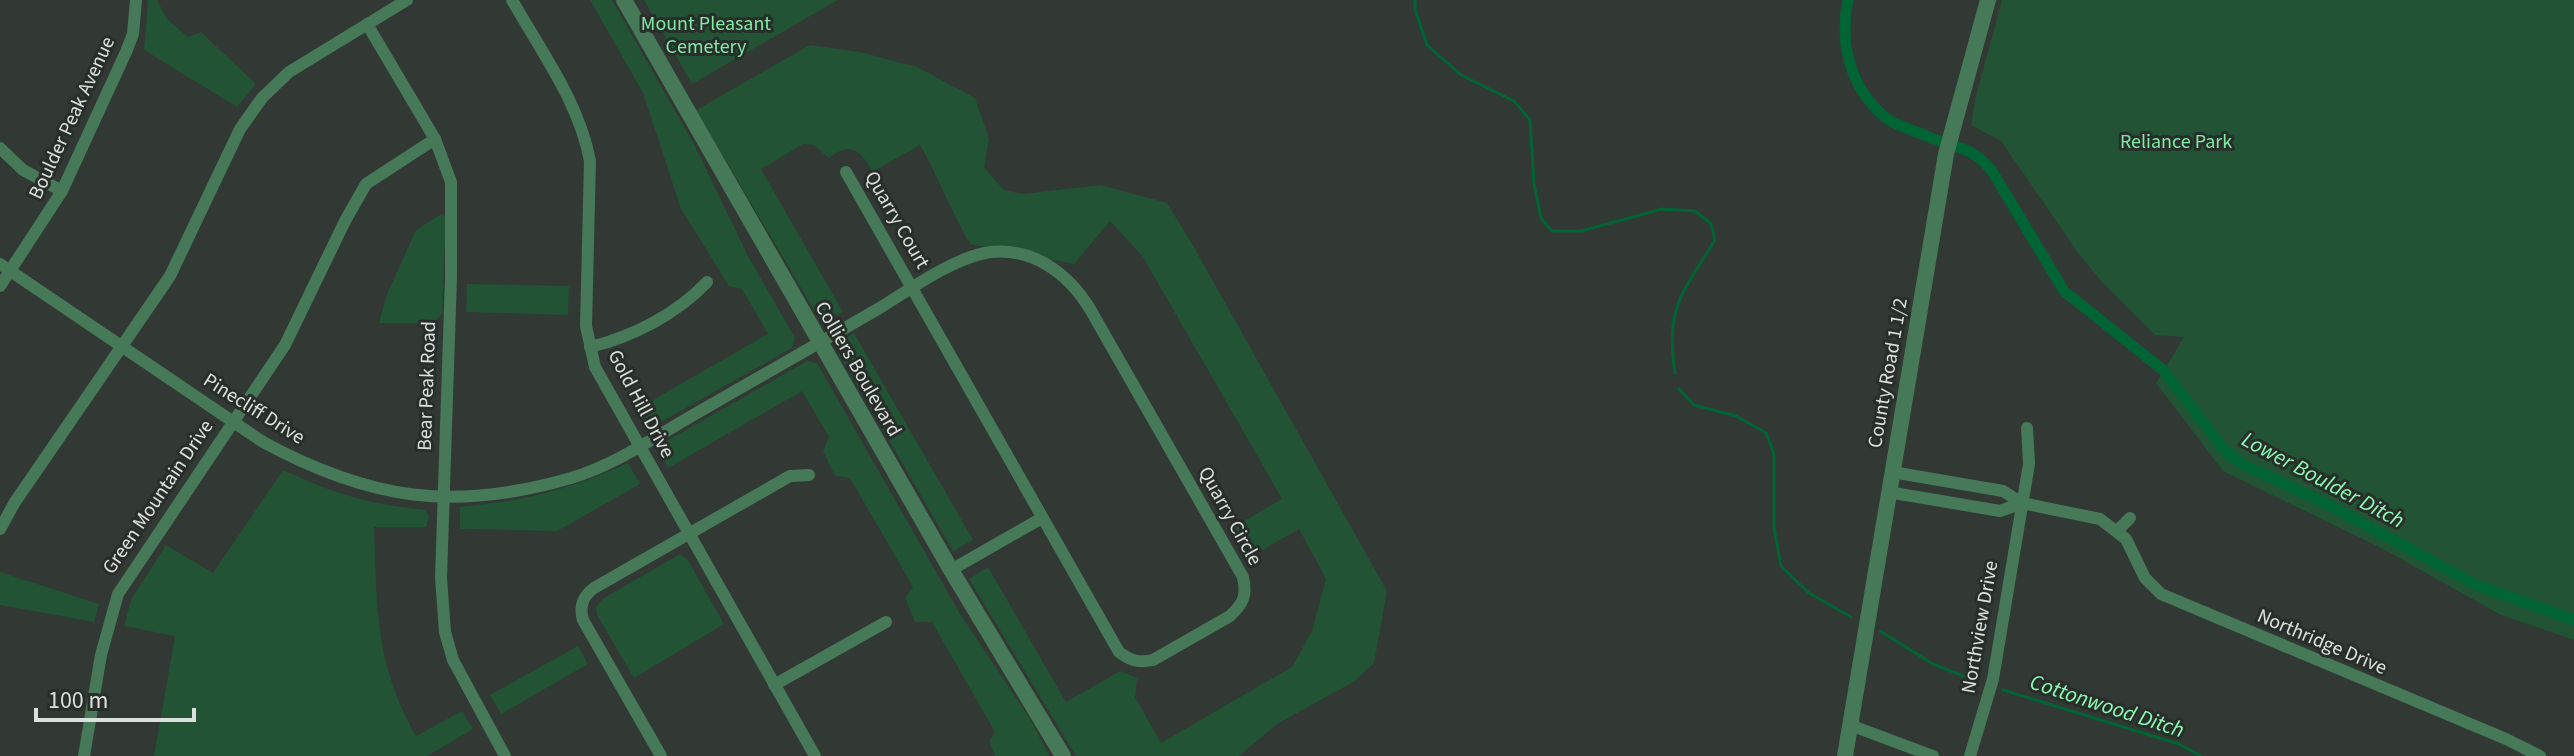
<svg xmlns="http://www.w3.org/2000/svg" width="2574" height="756" font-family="'Source Sans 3',sans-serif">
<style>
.green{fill:#215334}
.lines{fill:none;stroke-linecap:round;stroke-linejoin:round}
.stream{stroke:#006435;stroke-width:3}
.canal{stroke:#006435;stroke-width:11}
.minor{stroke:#457957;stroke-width:12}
.tertiary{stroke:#457957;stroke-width:16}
.labels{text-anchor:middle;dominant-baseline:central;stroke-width:6;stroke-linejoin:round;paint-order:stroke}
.park-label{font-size:20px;fill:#7eeca5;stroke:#282e2a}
.street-label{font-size:20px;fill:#dce0dd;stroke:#282e2a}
.water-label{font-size:22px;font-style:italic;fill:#8dfbb4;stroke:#282e2a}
</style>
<rect width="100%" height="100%" fill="#323834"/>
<g class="green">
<path d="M148 0H157L167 19 188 37 201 32 256 84 237 107 144 50Z"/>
<path d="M590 0H612L695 146 748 256 795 338 792 348 647 430 635 410 768 334 742 289 729 286 681 209 643 93Z"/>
<path d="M644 0H838L692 84Z"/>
<path d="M2002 0H2574V640L2501 615 2383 549 2223 471 2156 383 2184 337 2155 335 2102 282 2078 253 2001 141 1971 125 1975 99Z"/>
<path d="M810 45 860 52 917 67 975 98 989 139 984 167 1004 190 1023 194 1101 185 1167 203 1191 242 1387 591 1374 663 1355 681 1277 724 1239 756H1076L969 579 988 567 1066 702 1120 671 1137 678 1135 697 1161 743 1292 667 1312 631 1326 579 1299 529 1250 557 1232 528 1282 499 1143 257 1110 221 1074 264 970 244C951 211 938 177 920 145L872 172C862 150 849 141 829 158L814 145 803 144 761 169 843 312 820 320 696 110Z"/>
<path d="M440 215 446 216 442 314 434 323H379L387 294 416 230Z"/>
<path d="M467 284 569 286 568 315 466 312Z"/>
<path d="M854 333 973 540 953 551 842 359 840 342Z"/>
<path d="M807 361 817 363 959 612 1032 722 1049 756H995L989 741 995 732 932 622H915L905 598 913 587 850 478 835 476 823 451 829 437 802 391 668 468 656 447Z"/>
<path d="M628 463 640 484 557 531 460 529V507C524 501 569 490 628 463Z"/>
<path d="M283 470C335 494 368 504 425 510L429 516 426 527H374C377 610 375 662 416 736L462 711 473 729 427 756H154L175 636 124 626 131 600 166 545 213 573Z"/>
<path d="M680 554 688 560 724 624 634 678 597 615 596 607 604 598Z"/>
<path d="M0 572 99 604 94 622 0 605Z"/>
<path d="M578 646 588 664 501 714 490 695Z"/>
</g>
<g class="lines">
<g class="stream">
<path d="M1415 0V10L1427 45 1461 75 1514 101 1530 120 1534 184 1541 218 1552 231H1581L1662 209 1695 211 1711 224 1715 240C1682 294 1665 307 1675 373"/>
<path d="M1679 389 1694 405 1736 416 1766 433 1774 454V528L1781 566 1809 593 1851 617"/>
<path d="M1880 631 1933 664 1976 681"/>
<path d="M2003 690 2179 744 2201 756"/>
</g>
<path class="canal" d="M1848 0C1839 43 1850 88 1885 117 1896 126 1916 131 1929 137 1957 148 1973 147 1992 171L2064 291 2163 370 2226 452 2242 464 2325 503 2474 584 2574 620"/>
<g class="minor">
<path d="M512 0C541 51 579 102 590 161L586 326 595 367 815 756"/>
<path d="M367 24 435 139 451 182V277L441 578 445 632 453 660 505 756"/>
<path d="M0 148 23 170 62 191"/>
<path d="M0 264 263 442C370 500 454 512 571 478 615 465 655 437 695 414 756 379 817 344 878 309 909 290 950 260 985 253 1031 245 1068 273 1090 309L1243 577C1247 595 1244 603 1230 616L1153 660C1139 663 1131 661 1119 652L846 172"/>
<path d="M0 286 62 191 126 52 133 34 136 0"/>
<path d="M590 347C632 337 677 314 707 282"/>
<path d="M1892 472 2003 491 2022 503 2100 519 2126 539 2145 578 2161 594 2506 739 2540 756"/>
<path d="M1888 492 2000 511 2022 503"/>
<path d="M0 529 15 502 170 276 240 129 262 98 289 72 407 0"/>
<path d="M2118 530 2130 518"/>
<path d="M951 570 1042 518"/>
<path d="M774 685 886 622"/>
<path d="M1850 725 1933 756"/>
<path d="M84 756 101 655 118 594 285 345 345 221 366 184 435 139"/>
<path d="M661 756 583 620C579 606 583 596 594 588L790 476 809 475"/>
<path d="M1970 756 1993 679 2029 464 2027 428"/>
</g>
<g class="tertiary">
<path d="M624 0 951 570 1063 756"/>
<path d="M1845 756 1946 154 1988 0"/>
</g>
</g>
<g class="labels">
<g class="park-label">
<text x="706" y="24">Mount Pleasant<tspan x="706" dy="23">Cemetery</tspan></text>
<text x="2176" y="142">Reliance Park</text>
</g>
<g class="street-label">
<text transform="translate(72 118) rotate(-65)">Boulder Peak Avenue</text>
<text transform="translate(897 220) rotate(60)">Quarry Court</text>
<text transform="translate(858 369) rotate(60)">Colliers Boulevard</text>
<text transform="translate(1888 373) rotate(-80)">County Road 1 1/2</text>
<text transform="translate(427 386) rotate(-88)">Bear Peak Road</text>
<text transform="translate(641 404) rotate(62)">Gold Hill Drive</text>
<text transform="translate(254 409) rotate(32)">Pinecliff Drive</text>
<text transform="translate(158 497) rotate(-56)">Green Mountain Drive</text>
<text transform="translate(1230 516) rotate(61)">Quarry Circle</text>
<text transform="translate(1980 627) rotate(-80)">Northview Drive</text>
<text transform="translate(2322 642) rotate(23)">Northridge Drive</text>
</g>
<g class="water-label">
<text transform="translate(2323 480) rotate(28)">Lower Boulder Ditch</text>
<text transform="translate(2107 706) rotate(18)">Cottonwood Ditch</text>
</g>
</g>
<path d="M36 708v12h158v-12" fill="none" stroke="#dce0dd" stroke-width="4"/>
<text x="48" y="708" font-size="24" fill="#dce0dd" stroke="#282e2a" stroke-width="6" paint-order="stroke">100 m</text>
</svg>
